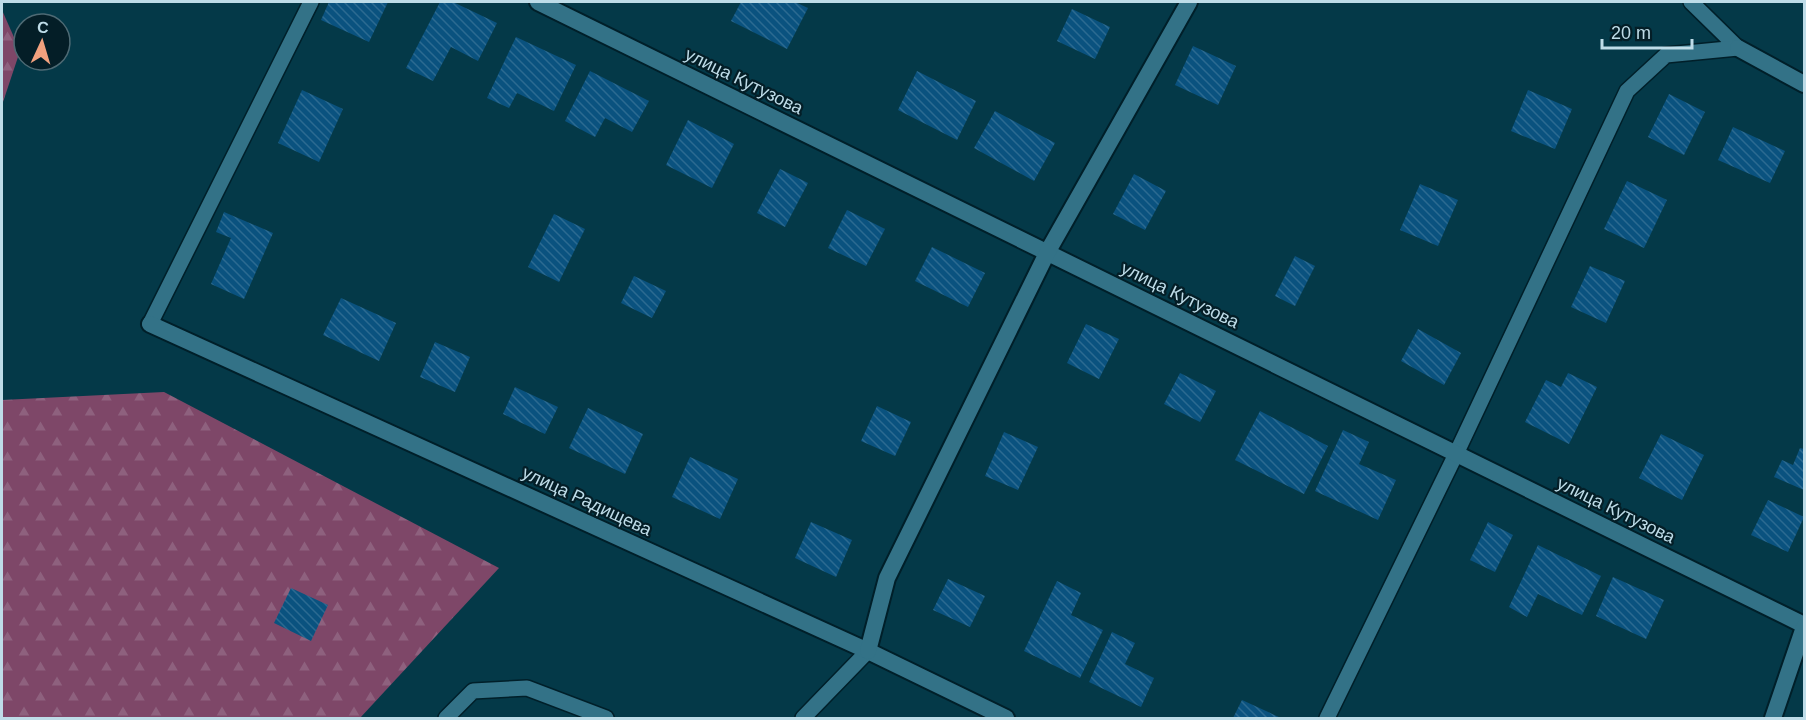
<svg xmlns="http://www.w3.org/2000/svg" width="1806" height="720" font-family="Arial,sans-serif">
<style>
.forest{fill:url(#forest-firs)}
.building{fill:url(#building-back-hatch)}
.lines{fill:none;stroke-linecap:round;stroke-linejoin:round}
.service-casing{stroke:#001f29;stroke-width:18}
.minor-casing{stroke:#001f29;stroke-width:20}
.service{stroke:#337287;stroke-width:15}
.minor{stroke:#337287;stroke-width:16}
.labels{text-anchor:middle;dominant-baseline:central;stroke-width:4.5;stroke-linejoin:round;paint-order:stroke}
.street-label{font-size:18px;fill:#bedce8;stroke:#041e27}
</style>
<defs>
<pattern id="forest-firs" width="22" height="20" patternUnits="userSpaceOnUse" patternTransform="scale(1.5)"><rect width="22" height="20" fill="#7e4768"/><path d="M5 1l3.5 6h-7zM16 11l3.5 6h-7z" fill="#8e617e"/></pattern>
<pattern id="building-back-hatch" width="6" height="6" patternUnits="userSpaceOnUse" patternTransform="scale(1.5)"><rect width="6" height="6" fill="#0a527f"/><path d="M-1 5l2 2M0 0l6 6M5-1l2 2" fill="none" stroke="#2c6a91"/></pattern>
</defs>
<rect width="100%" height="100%" fill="#043948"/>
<g class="forest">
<path d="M2 10 20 51 2 105Z"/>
<path d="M164 392 499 568 360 718H2V400Z"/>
</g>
<g class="building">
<path d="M329 2H388L369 42 321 20Z"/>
<path d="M440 2H453L497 23 478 61 451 47 433 81 406 68Z"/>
<path d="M741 2H795L808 8 787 49 731 21Z"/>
<path d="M1072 9 1110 27 1095 59 1057 41Z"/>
<path d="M516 37 576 65 554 111 517 93 509 108 487 98Z"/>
<path d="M1193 46 1236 66 1218 105 1175 85Z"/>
<path d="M590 71 649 101 632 132 605 118 595 137 565 121Z"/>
<path d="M917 71 976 101 957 140 898 110Z"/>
<path d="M302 90 343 109 319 162 278 143Z"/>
<path d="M1528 90 1572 109 1555 149 1511 131Z"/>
<path d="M1669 94 1705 112 1684 155 1648 137Z"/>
<path d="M995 111 1055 143 1034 181 974 148Z"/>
<path d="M688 120 734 144 712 188 666 165Z"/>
<path d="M1733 127 1785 151 1770 183 1718 160Z"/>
<path d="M780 169 808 183 785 227 757 213Z"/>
<path d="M1134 174 1166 191 1145 230 1113 214Z"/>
<path d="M1627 181 1667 200 1644 248 1604 229Z"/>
<path d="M1420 184 1458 200 1438 246 1400 230Z"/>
<path d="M847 210 885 229 866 266 828 248Z"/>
<path d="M224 212 273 233 244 299 211 284 231 238 216 232Z"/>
<path d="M554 214 585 229 559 282 528 267Z"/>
<path d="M932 247 985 273 968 307 915 281Z"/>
<path d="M1295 256 1315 266 1295 306 1275 296Z"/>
<path d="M1590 266 1625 281 1606 323 1571 307Z"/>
<path d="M634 276 666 291 652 318 621 303Z"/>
<path d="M341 298 396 323 379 361 323 335Z"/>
<path d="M1086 324 1119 339 1099 379 1067 363Z"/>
<path d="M1418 329 1461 353 1444 385 1401 361Z"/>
<path d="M435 342 470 357 455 392 420 377Z"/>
<path d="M1180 373 1216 391 1200 422 1164 404Z"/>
<path d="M1568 373 1597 387 1569 444 1525 422 1546 380 1561 387Z"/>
<path d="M515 387 558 407 545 434 503 414Z"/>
<path d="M877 406 911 422 895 456 861 441Z"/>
<path d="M588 408 643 434 625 474 569 448Z"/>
<path d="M1260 411 1328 446 1304 494 1235 460Z"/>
<path d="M1343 430 1369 442 1359 464 1396 480 1378 520 1315 491Z"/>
<path d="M1004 432 1038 447 1018 490 985 476Z"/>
<path d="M1661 434 1704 455 1682 500 1639 478Z"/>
<path d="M1800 448 1804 449V490L1774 477 1782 460 1793 465Z"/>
<path d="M690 457 738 479 720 519 672 497Z"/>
<path d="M1768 500 1804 517 1788 552 1751 535Z"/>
<path d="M811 522 852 540 836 577 795 558Z"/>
<path d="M1488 522 1513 535 1495 572 1470 560Z"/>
<path d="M1538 545 1601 576 1582 615 1538 594 1527 617 1509 607Z"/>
<path d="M1613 577 1664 600 1646 639 1596 616Z"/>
<path d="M948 579 985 596 970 627 933 610Z"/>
<path d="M1057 581 1081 593 1071 615 1103 630 1080 678 1024 651Z"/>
<path d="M291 588 328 605 311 641 274 623Z"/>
<path d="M1112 632 1135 643 1125 664 1154 678 1141 707 1089 682Z"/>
<path d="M1242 700 1281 718H1233Z"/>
</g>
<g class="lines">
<g class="service-casing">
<g id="service">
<path d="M1691 2 1738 48"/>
<path d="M150 324 311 2"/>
<path d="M446 718 473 691 527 688 606 718"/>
<path d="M803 718 868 651"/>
<path d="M1327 718 1456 454 1627 91 1666 55 1738 48"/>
</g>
</g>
<g class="minor-casing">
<g id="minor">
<path d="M538 2 1804 625"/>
<path d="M1738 48 1804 84"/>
<path d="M150 324 868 651 1006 718"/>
<path d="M868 651 887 578 1048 251 1189 2"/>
<path d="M1773 718 1804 627"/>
</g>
</g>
<use href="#service" class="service"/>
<use href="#minor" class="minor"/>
</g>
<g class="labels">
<g class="street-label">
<text transform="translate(744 81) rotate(26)">улица Кутузова</text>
<text transform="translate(1180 295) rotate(26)">улица Кутузова</text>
<text transform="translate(587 501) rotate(25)">улица Радищева</text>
<text transform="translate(1616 510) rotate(26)">улица Кутузова</text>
</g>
</g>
<rect width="1806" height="720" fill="none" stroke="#bedce8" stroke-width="6"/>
<g transform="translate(42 42) rotate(4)"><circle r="28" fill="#041e27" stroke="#4e6a74" stroke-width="1.5"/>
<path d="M0-4.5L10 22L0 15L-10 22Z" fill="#f2a17e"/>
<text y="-9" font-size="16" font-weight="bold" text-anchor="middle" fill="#bedce8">С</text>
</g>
<path d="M1602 39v9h90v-9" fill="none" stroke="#bedce8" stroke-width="3"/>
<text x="1611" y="39" font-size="18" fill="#bedce8" stroke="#041e27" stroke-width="4.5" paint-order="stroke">20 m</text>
</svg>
